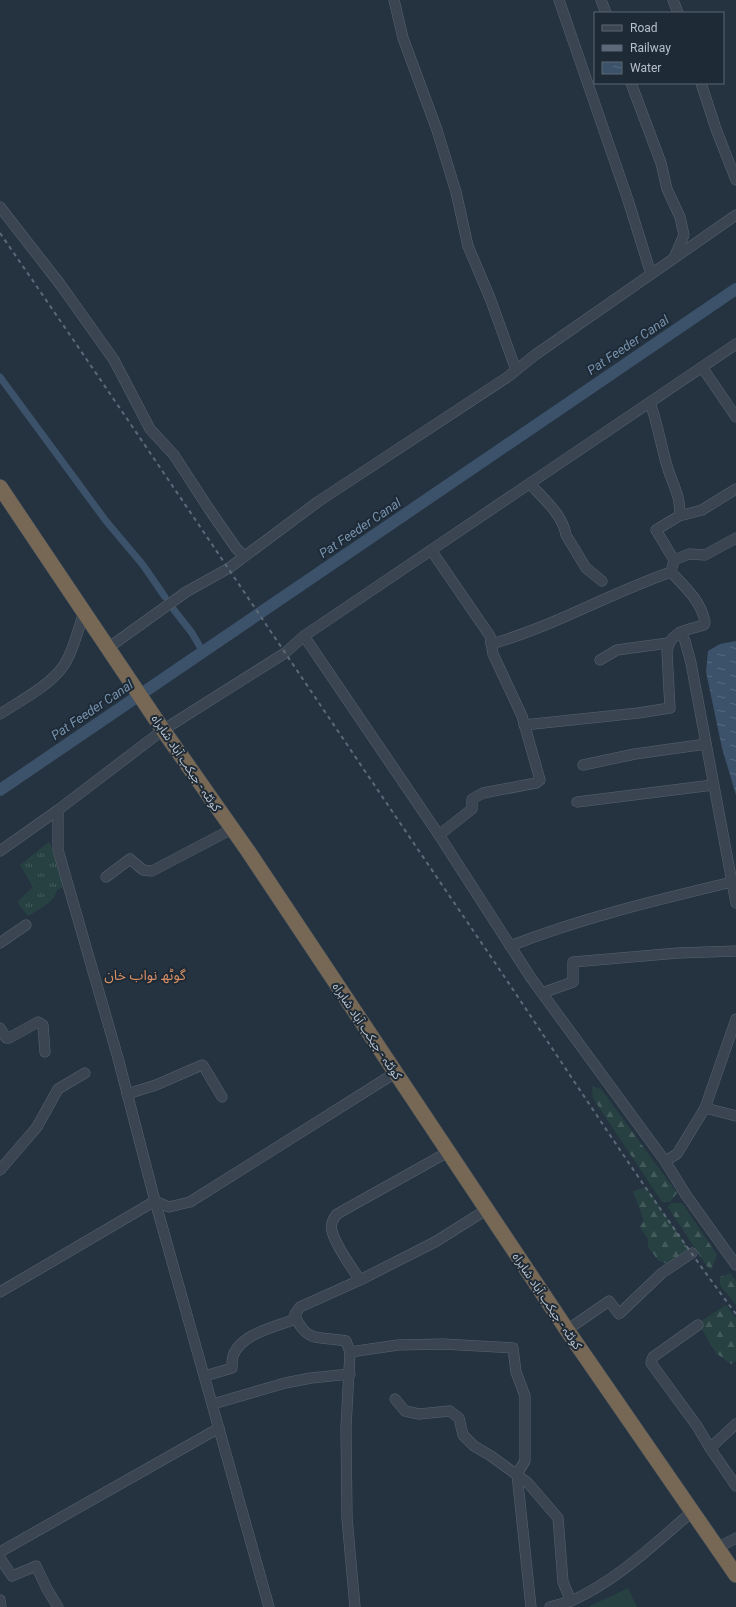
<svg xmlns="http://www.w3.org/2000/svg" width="736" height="1607" font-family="Roboto,'Noto Sans Arabic',sans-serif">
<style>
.grass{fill:url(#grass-tufts)}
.forest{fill:url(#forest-firs)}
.garden{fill:#274142}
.water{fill:url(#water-ripples)}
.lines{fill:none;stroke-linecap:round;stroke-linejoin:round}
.canal{stroke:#3b526a;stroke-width:7}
.river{stroke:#3b526a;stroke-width:12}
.minor-casing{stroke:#57636e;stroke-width:11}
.highway-casing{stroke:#44505b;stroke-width:16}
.minor{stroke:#3a4551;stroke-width:10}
.highway{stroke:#776856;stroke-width:15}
.rail{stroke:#5c6978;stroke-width:2;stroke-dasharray:4 4;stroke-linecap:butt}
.labels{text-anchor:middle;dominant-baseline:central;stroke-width:4;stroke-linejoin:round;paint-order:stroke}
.street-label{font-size:12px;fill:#b6c0cb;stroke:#1e2a36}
.water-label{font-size:13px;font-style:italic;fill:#7692ae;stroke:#1e2a36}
.quarter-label{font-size:14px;fill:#d78f65;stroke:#1e2a36}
</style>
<defs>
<pattern id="grass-tufts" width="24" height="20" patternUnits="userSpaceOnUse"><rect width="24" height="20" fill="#274142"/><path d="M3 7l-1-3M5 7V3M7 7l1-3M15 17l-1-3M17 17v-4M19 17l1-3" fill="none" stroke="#445b5c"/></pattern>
<pattern id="forest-firs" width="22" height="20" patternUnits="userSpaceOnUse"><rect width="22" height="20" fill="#274142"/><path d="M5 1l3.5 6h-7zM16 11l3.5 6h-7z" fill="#445b5c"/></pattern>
<pattern id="water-ripples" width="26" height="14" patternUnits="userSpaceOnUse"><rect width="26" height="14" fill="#3b526a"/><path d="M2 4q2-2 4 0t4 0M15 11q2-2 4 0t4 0" fill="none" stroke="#55697e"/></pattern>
</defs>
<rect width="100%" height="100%" fill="#253341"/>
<path class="grass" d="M49 842 65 886 57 890C55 902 38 910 28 916L17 902 33 887 20 865Z"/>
<g class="forest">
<path d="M592 1086 601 1089 677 1193 670 1202H662L593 1098Z"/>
<path d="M646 1187 690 1251 669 1265 658 1260 648 1247V1239L640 1227 644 1221 633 1191Z"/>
<path d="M671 1203H682L717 1255 711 1270 706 1265 668 1207Z"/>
<path d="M730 1273 736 1281V1305L720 1285V1277Z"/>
<path d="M726 1305 736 1318V1361L731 1364 716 1353 700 1326V1322Z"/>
</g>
<path class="garden" d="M628 1588 637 1607H588Z"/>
<path class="water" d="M736 641V795L722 748 706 672 708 651 720 644Z"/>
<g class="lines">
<g class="canal">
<path d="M0 377 106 521 143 565 165 597"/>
<path d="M174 610 192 633 203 652"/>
</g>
<path class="river" d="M0 790 736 289"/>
<g class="minor-casing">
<g id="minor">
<path d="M394 0 403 38 437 130 456 192 468 246 490 298 516 370"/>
<path d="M559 0 628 200 651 274"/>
<path d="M601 0 606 13"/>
<path d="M673 0 678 13"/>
<path d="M631 83 661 163 667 189 680 217 684 235 674 258"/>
<path d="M701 83 716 129 736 180"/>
<path d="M0 207 60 284 114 360 150 429 174 455 209 509 236 548 244 556"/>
<path d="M702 367 736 417"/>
<path d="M650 403C658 424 661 447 668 469 673 485 682 499 679 516L656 530 674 560 671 572"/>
<path d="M530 484C543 498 563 515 566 535L586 568 602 581"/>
<path d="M679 516 702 510 736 489"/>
<path d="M431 550 490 636 493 654 522 716 540 780 536 783 483 793 472 799V809L439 835"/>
<path d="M674 560 689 554 705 555 736 538"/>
<path d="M680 632 685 641 691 663 732 882 736 880"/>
<path d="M304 636 439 835 531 978 665 1161 686 1195 736 1265"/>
<path d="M491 644C553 627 610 593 671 572"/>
<path d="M108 648 186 592 229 568 319 501 509 376 535 355 736 215"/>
<path d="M600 660 617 650 668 643"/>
<path d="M0 714C20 701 51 685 64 665 74 650 78 629 84 612"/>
<path d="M524 725 638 713 670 708 667 652C670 631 686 630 704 625L705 622C701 601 685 587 671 572"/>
<path d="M583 765 635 754 706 744"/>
<path d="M577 802 713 785"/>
<path d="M58 810V850L118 1058 155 1201 269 1607"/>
<path d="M0 851 58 810 163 730 285 653 304 636 736 344"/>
<path d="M106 877 130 859 143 870 152 871 232 829"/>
<path d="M0 943 26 925"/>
<path d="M510 946C582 918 656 900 732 882L736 903"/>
<path d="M542 993 573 982V962L678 953 736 951"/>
<path d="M0 1028 6 1038H9L38 1022 43 1025 45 1052"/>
<path d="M127 1094 156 1085 202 1065 204 1067 222 1097"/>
<path d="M705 1108 736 1116"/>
<path d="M665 1161 677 1154 705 1108 736 1019"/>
<path d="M0 1170 37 1127 58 1089 85 1073"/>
<path d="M360 1280C352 1268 335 1245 332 1231 330 1225 333 1219 337 1214L448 1152"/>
<path d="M0 1292 155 1201 169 1207 190 1202 395 1073"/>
<path d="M698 1325 653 1357 651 1363 697 1426 710 1448 736 1486"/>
<path d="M567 1330 609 1301 619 1314 662 1273 692 1253"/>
<path d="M350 1352 346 1341C336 1339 325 1339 315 1337 305 1335 297 1323 295 1314L300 1307 360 1280 435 1242 486 1210"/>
<path d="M205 1376 232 1368C232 1365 232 1359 233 1356 240 1334 277 1326 296 1319"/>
<path d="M395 1399 405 1411 419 1414 450 1411 459 1418 463 1435 474 1446 491 1456 528 1483 558 1518 563 1582 571 1601C618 1580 654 1544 693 1511"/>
<path d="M213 1404 285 1383 311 1378 350 1374"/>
<path d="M710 1448 736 1424"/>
<path d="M717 1548 736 1538"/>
<path d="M0 1552 219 1428"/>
<path d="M0 1558 12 1576 36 1566 47 1589 58 1607"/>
<path d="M0 1600 1 1607"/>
<path d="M355 1607 347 1518 346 1427 350 1352 398 1345 443 1344 513 1348 516 1372 525 1396V1461L517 1474 531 1607"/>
<path d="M550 1607 571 1601"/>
</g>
</g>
<g class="highway-casing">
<path id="highway" d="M0 487 163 730 248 851 567 1330 736 1575"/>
</g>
<use href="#minor" class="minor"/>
<use href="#highway" class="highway"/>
<path class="rail" d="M0 233C164 471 324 712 487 951 569 1072 648 1197 736 1314"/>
</g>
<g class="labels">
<g class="street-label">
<text transform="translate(186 763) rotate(56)">کوئٹہ - جیکب آباد شاہراہ</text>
<text transform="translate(367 1031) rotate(56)">کوئٹہ - جیکب آباد شاہراہ</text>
<text transform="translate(547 1301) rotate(56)">کوئٹہ - جیکب آباد شاہراہ</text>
</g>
<g class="water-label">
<text transform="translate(628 345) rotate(-34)">Pat Feeder Canal</text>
<text transform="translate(360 528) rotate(-34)">Pat Feeder Canal</text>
<text transform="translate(92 710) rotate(-34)">Pat Feeder Canal</text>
</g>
<g class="quarter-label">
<text x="145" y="975">گوٹھ نواب خان</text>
</g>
</g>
<rect x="594" y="12" width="130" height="72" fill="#1e2a36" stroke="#5b6672"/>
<rect x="602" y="25" width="20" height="6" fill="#3a4551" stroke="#5b6672"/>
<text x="630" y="32" font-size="12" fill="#b6c0cb">Road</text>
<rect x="602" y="45" width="20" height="6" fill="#5c6978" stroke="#5b6672"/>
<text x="630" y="52" font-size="12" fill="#b6c0cb">Railway</text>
<rect x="602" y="62" width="20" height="12" fill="url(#water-ripples)" stroke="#5b6672"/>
<text x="630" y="72" font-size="12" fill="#b6c0cb">Water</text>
</svg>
